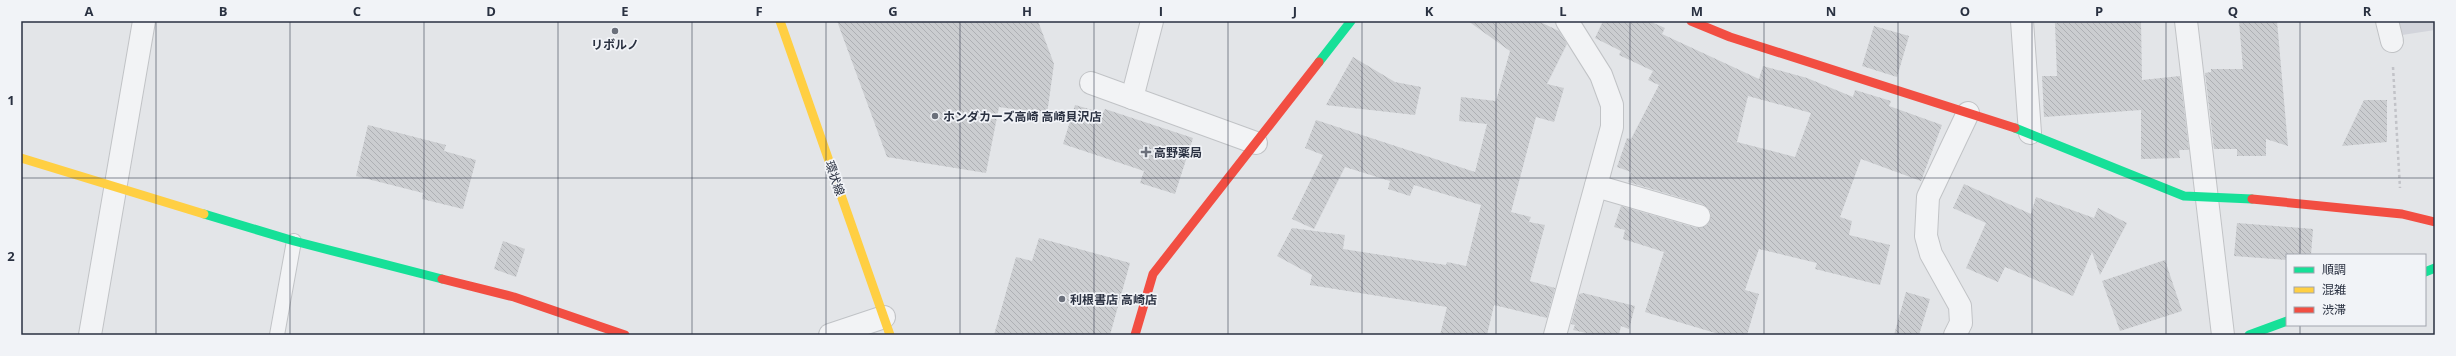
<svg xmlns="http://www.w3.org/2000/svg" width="2456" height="356" font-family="'Open Sans','Noto Sans JP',sans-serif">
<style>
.built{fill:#d2d4db}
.building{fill:url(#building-back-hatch);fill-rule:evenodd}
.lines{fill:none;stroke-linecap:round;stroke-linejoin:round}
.lane-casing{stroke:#c1c3c6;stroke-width:16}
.street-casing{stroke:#c1c3c6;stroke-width:24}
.path{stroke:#c2c3c8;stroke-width:2.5;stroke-dasharray:3 3;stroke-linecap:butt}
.lane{stroke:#f2f3f5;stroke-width:14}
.street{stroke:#f2f3f5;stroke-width:22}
.fast{stroke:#16e098;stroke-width:9}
.slow{stroke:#ffcf43;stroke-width:9}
.jam{stroke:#f24e42;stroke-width:9}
.grid{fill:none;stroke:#2a3141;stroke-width:1;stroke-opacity:0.55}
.poi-dot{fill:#6b707b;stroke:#f1f3f7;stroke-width:1.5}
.labels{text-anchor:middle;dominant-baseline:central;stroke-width:3.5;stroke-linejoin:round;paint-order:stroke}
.poi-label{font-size:12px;font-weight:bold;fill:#2a3141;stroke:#f1f3f7;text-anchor:start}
.street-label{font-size:12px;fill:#2a3141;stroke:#f1f3f7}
.neatline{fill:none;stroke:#2a3141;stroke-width:1.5}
.grid-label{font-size:13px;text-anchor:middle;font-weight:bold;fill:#2a3141}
</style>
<defs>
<pattern id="building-back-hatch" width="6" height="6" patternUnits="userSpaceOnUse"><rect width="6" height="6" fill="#cbcdd0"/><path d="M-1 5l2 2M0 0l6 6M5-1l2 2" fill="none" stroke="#aeb0b4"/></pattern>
</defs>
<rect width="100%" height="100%" fill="#e3e5e8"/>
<path class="built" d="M2399 21H2435V30L2402 35Z"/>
<g class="building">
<path d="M837 21H1038L1054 64 1047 114 999 107 986 173 887 157Z"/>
<path d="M1468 21H1538L1559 31 1567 44 1547 84 1564 88 1554 122 1536 117 1511 212 1531 217 1529 222 1545 225 1530 281 1555 288 1547 318 1494 305 1487 335H1440L1447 307 1310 285 1312 275 1277 256 1292 228 1345 235 1343 249 1446 265 1447 262 1466 266 1481 205 1414 185 1410 196 1388 189 1390 181 1345 167 1314 229 1292 219 1323 155 1305 148 1316 120 1475 172 1487 124 1459 121 1461 97 1496 101 1510 51Z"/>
<path d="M1603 21H1649L1665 28 1662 34 1759 79 1763 66 1807 78 1853 97 1855 90 1891 101 1889 106 1942 125 1921 181 1861 159 1840 217 1852 221 1849 235 1890 245 1880 285 1815 269 1817 263 1759 249 1745 290 1759 294 1747 335H1722L1645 312 1664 252 1623 239 1625 230 1614 227 1621 206 1696 228 1707 225 1711 213 1708 208 1702 204 1628 182 1631 172 1617 167 1627 138 1631 139 1659 85 1648 80 1653 71 1619 55 1621 51 1595 38ZM1748 96 1811 113 1795 157 1737 142Z"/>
<path d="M2141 21 2142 80 2180 76 2189 150H2179L2180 158 2141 159V110L2044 117 2042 76H2057L2055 23Z"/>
<path d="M2239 21H2277L2288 146 2266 139V156H2237V149H2214L2205 73 2211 72V69H2243Z"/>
<path d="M1874 26 1909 36 1897 77 1862 66Z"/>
<path d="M1353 57 1395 82 1421 87 1415 115 1326 105Z"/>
<path d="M2364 100H2387V142L2342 146Z"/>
<path d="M1075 105 1103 113 1105 109 1193 138 1175 194 1140 183 1144 171 1063 144Z"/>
<path d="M368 125 446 145 444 151 476 160 463 209 422 199 423 193 356 176Z"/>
<path d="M1964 184 2031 214 2036 197 2094 218 2098 208 2127 223 2100 275 2092 252 2073 296 2005 267 1998 282 1966 268 1986 223 1953 208Z"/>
<path d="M2237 223 2313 229 2311 255H2287V260L2234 256Z"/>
<path d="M1039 238 1130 263 1110 335H994L1016 257 1032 261Z"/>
<path d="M503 241 525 249 516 277 494 269Z"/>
<path d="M2165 260 2182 311 2120 331 2102 281Z"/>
<path d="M1906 292 1930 299 1919 335H1894Z"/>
<path d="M1583 293 1635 306 1629 329 1621 326 1619 335H1595L1573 330 1575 325 1571 324 1579 294Z"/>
</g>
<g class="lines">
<g class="lane-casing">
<path id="lane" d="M277 335 294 241"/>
</g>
<g class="street-casing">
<g id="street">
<path d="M2022 21 2030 133"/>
<path d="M2186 21 2223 335"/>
<path d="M2387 21 2392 41"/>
<path d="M1091 83 1256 143"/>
<path d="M1132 98 1152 21"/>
<path d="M1596 186 1699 216"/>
<path d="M90 335 144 21"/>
<path d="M830 335 884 317"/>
<path d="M1555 335 1612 127V105L1601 75 1567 21"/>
<path d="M1955 335 1961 323 1960 306 1931 254 1926 236 1928 197 1968 113"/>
</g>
</g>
<path class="path" d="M2393 67 2400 188"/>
<use href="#lane" class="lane"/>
<use href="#street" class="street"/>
<g class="fast">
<path d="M1319 62 1351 21"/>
<path d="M2015 128 2184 196 2252 199"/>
<path d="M204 214 294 241 442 279"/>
<path d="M2425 272 2435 268"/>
<path d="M2249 335 2287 321"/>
</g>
<g class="slow">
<path d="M780 21 890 335"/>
<path d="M21 158 204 214"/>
</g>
<g class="jam">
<path d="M1691 21 1730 37 2015 128"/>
<path d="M2252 199 2402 214 2435 222"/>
<path d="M442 279 514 297 625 335"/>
<path d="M1135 335 1153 274 1319 62"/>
</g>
</g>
<path class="grid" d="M156 21V335M290 21V335M424 21V335M558 21V335M692 21V335M826 21V335M960 21V335M1094 21V335M1228 21V335M1362 21V335M1496 21V335M1630 21V335M1764 21V335M1898 21V335M2032 21V335M2166 21V335M2300 21V255M21 178H2435M2300 325V335"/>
<g class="poi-dot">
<circle cx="615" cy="31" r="4"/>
<circle cx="935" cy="116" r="4"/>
<path d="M1144 146h4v4h4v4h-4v4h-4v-4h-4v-4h4z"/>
<circle cx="1062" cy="299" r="4"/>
</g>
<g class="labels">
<g class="poi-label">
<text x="615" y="44" text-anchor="middle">リボルノ</text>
<text x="943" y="116">ホンダカーズ高崎 高崎貝沢店</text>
<text x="1154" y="152">高野薬局</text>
<text x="1070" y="299">利根書店 高崎店</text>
</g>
<g class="street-label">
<text transform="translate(835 178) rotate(71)">環状線</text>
</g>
</g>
<rect width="2456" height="356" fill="none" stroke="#f1f3f7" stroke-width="44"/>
<rect x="2286" y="254" width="140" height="72" fill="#f1f3f7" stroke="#a1a5ae"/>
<rect x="2294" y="267" width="20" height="6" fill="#16e098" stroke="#a1a5ae"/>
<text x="2322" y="274" font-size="12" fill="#2a3141">順調</text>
<rect x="2294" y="287" width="20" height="6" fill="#ffcf43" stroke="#a1a5ae"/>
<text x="2322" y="294" font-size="12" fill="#2a3141">混雑</text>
<rect x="2294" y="307" width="20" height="6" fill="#f24e42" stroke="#a1a5ae"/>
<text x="2322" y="314" font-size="12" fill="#2a3141">渋滞</text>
<rect x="22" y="22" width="2412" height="312" class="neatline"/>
<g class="grid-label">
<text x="89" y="16">A</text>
<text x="223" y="16">B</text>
<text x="357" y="16">C</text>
<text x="491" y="16">D</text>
<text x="625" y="16">E</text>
<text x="759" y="16">F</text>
<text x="893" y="16">G</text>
<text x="1027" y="16">H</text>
<text x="1161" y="16">I</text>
<text x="1295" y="16">J</text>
<text x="1429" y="16">K</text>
<text x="1563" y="16">L</text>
<text x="1697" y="16">M</text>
<text x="1831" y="16">N</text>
<text x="1965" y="16">O</text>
<text x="2099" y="16">P</text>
<text x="2233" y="16">Q</text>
<text x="2367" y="16">R</text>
<text x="11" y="105">1</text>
<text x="11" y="261">2</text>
</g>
</svg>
